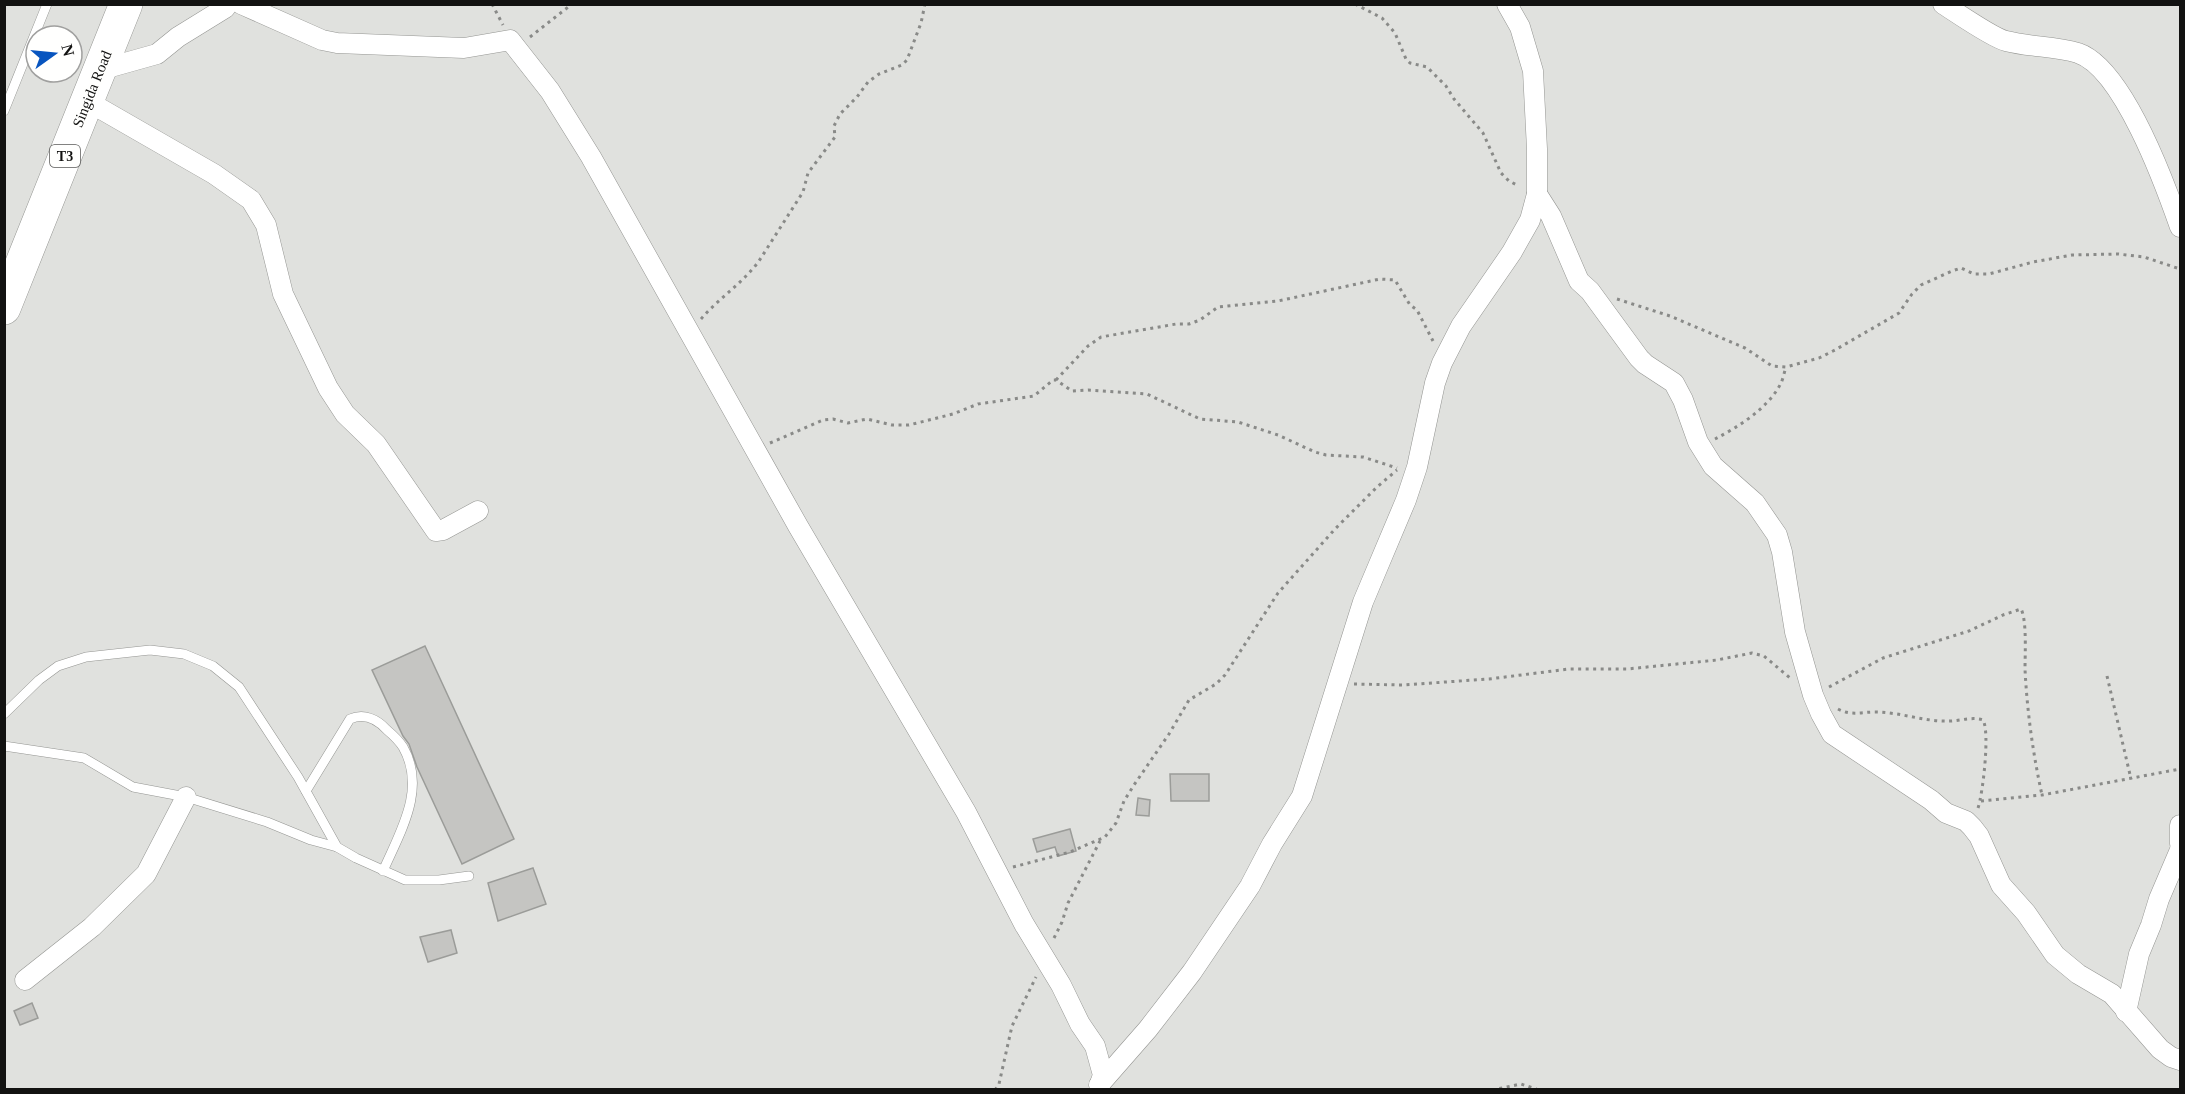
<svg xmlns="http://www.w3.org/2000/svg" width="2185" height="1094" font-family="'Times New Roman',serif">
<style>
.building{fill:#c5c5c2;stroke:#9b9c99;stroke-width:1.5}
.lines{fill:none;stroke-linecap:round;stroke-linejoin:round}
.lane-casing{stroke:#949592;stroke-width:10}
.street-casing{stroke:#949592;stroke-width:21}
.highway-casing{stroke:#949592;stroke-width:34}
.path{stroke:#898a88;stroke-width:3;stroke-dasharray:3 4.5;stroke-linecap:butt}
.lane{stroke:#fff;stroke-width:9}
.street{stroke:#fff;stroke-width:20}
.highway{stroke:#fff;stroke-width:33}
.labels{text-anchor:middle;dominant-baseline:central;stroke-width:6;stroke-linejoin:round;paint-order:stroke}
.shield{fill:#fffffe;stroke:#595958;stroke-width:1.5}
.shield-label{font-size:14px;font-weight:bold;fill:#121211}
.street-label{font-size:15px;fill:#121211;stroke:#fffffe}
</style>
<rect width="100%" height="100%" fill="#e0e1de"/>
<g class="building">
<path d="M425 646 514 839 462 864 417 767 409 744 403 736 372 670Z"/>
<path d="M1170 774H1209V801H1171Z"/>
<path d="M1138 798 1150 800 1149 816 1136 815Z"/>
<path d="M1070 829 1076 851 1058 856 1055 847 1037 852 1033 839Z"/>
<path d="M533 868 546 904 498 921 488 883Z"/>
<path d="M451 930 457 953 428 962 420 937Z"/>
<path d="M32 1003 38 1018 20 1025 14 1011Z"/>
</g>
<g class="lines">
<g class="lane-casing">
<g id="lane">
<path d="M4 111 47 4"/>
<path d="M4 714 39 680 58 666 86 657 150 650 184 654 213 666 239 687 298 777 337 847"/>
<path d="M4 746 84 758 133 787 186 797 267 822 311 840 337 847 356 858 405 880H439L469 876"/>
<path d="M306 791 350 719C364 713 377 719 387 730 393 735 399 741 403 747 427 789 400 832 383 871"/>
</g>
</g>
<g class="street-casing">
<g id="street">
<path d="M241 4 322 40 337 43 464 48 510 40 550 91 591 157 798 526 966 812 1024 924 1061 985 1080 1024 1095 1046 1103 1075 1100 1084"/>
<path d="M1943 4C1957 13 1993 38 2006 41 2029 47 2055 46 2078 53 2123 68 2165 184 2180 227"/>
<path d="M100 70 157 54 178 37 225 8 228 4"/>
<path d="M87 101 214 174 251 200 266 225 283 294 328 388 345 414 376 444 436 531 443 530 478 511"/>
<path d="M1537 194 1551 216 1579 281 1590 291 1639 358 1645 364 1674 383 1683 400 1698 442 1713 466 1755 503 1777 535 1782 552 1795 632 1813 695 1821 714 1832 734 1931 800 1946 813 1966 821 1972 827 1979 836 2001 885 2026 913 2055 955 2078 974 2112 994 2160 1049 2171 1057 2180 1060"/>
<path d="M2180 825V844"/>
<path d="M25 980 92 927 146 874 186 797"/>
<path d="M2126 1012 2139 954 2151 925 2159 899 2180 850"/>
<path d="M1099 1085 1148 1029 1192 972 1250 886 1272 844 1302 796 1363 602 1406 500 1417 467 1435 383 1442 363 1461 326 1512 252 1530 220 1537 194V149L1533 71 1520 27 1507 4"/>
</g>
</g>
<g class="highway-casing">
<path id="highway" d="M4 308 126 4"/>
</g>
<g class="path">
<path d="M492 4 503 25"/>
<path d="M1355 4 1382 18 1395 33 1406 59 1410 63 1427 67 1446 86 1454 99 1483 133 1501 173 1509 181 1519 186"/>
<path d="M530 37 572 4"/>
<path d="M1617 299 1670 316 1745 348 1772 366 1786 367 1819 358 1835 350 1899 313 1912 294 1921 285 1952 271 1961 268 1974 274H1989L2033 262 2072 255 2118 254 2144 257 2180 269"/>
<path d="M701 319C719 298 743 283 759 261L803 192 808 173 835 137 834 126 840 114 857 97 868 82 879 74 902 65 907 60 921 23 925 4"/>
<path d="M1056 380 1088 346 1101 337 1176 324H1189L1200 320 1218 307 1278 301 1380 279 1395 280 1410 305 1417 310 1433 341"/>
<path d="M1715 439C1738 427 1767 409 1780 385 1783 380 1784 373 1786 367"/>
<path d="M770 443 823 420 833 419 848 423 867 419 892 425H909L953 414 978 404 1034 396 1053 380H1056L1072 391 1088 390 1147 394 1200 419 1238 422 1278 435 1315 452 1326 455 1363 457 1397 468"/>
<path d="M2107 676 2131 779"/>
<path d="M1354 684 1402 685 1489 679 1569 669H1627L1717 660 1752 653 1764 656 1790 678"/>
<path d="M1829 687 1883 658 1969 631 2003 615 2021 609C2027 620 2025 655 2025 669 2027 711 2033 754 2042 795"/>
<path d="M1838 709C1851 716 1861 712 1875 712 1899 712 1922 721 1945 721 1957 722 1971 716 1983 720 1990 732 1983 793 1978 808"/>
<path d="M1981 801 2042 795 2180 769"/>
<path d="M1013 867 1070 852 1105 837 1116 823 1124 801 1134 785 1169 734 1189 700 1216 684 1225 675 1278 593 1335 529 1377 487 1397 470"/>
<path d="M1054 938 1062 922 1068 903 1100 841"/>
<path d="M995 1090 999 1084 1012 1026 1036 977"/>
<path d="M1492 1090 1521 1084 1539 1090"/>
</g>
<use href="#lane" class="lane"/>
<use href="#street" class="street"/>
<use href="#highway" class="highway"/>
</g>
<g class="labels">
<rect class="shield" x="50" y="145" width="30" height="22" rx="4.5"/>
<g class="shield-label">
<text x="65" y="156">T3</text>
</g>
<g class="street-label">
<text transform="translate(92 89) rotate(-68)">Singida Road</text>
</g>
</g>
<rect width="2185" height="1094" fill="none" stroke="#121211" stroke-width="12"/>
<g transform="translate(54 54) rotate(75)"><circle r="28" fill="#fffffe" stroke="#a0a09f" stroke-width="1.5"/>
<path d="M0-4.5L10 22L0 15L-10 22Z" fill="#0855bf"/>
<text y="-9" font-size="16" font-weight="bold" text-anchor="middle" fill="#121211">N</text>
</g>
</svg>
